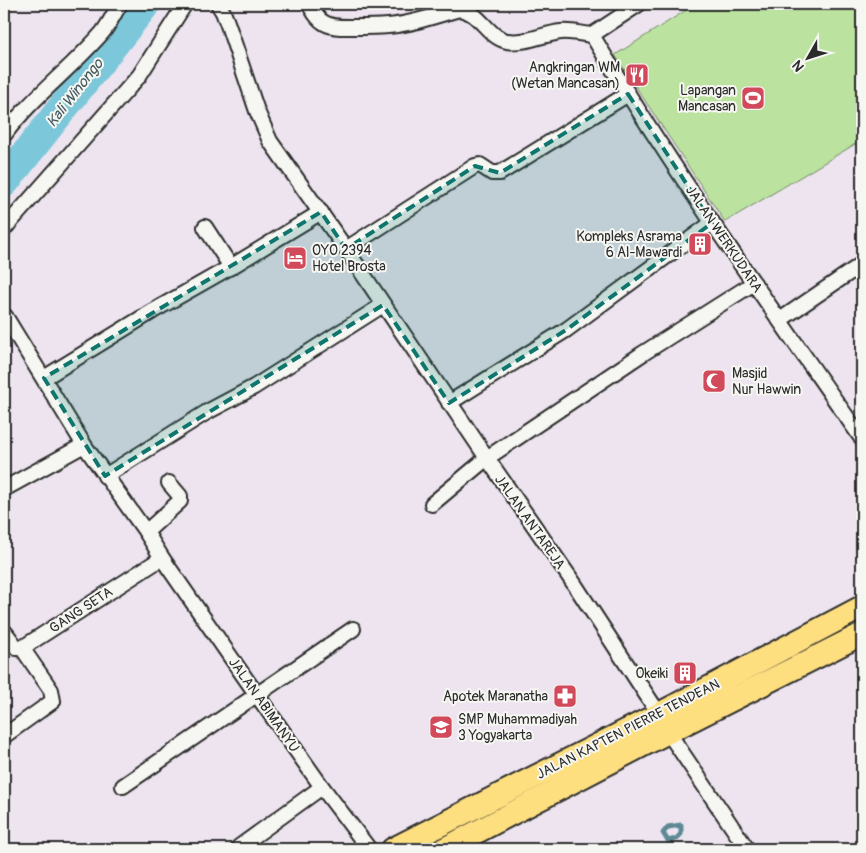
<svg xmlns="http://www.w3.org/2000/svg" width="866" height="853" font-family="Pangolin,sans-serif">
<style>
.green{fill:#bbe39f;stroke:#738765}
.lines{fill:none;stroke-linecap:round;stroke-linejoin:round}
.stream{stroke:#5c8994;stroke-width:5}
.river{stroke:#7cc8da;stroke-width:31}
.minor-casing{stroke:#2b2b2b;stroke-width:18}
.primary-casing{stroke:#2b2b2b;stroke-width:26}
.minor{stroke:#f6f6f2;stroke-width:14}
.primary{stroke:#fedf80;stroke-width:22}
.marked{fill:#0f766e;fill-opacity:0.2;stroke:#0f766e;stroke-width:4;stroke-dasharray:10 6;stroke-linejoin:round}
.labels{text-anchor:middle;dominant-baseline:central;stroke-width:4;stroke-linejoin:round;paint-order:stroke}
.poi-label{font-size:14px;fill:#2b2b2b;stroke:#f6f6f2;text-anchor:end}
.street-label{font-size:14px;fill:#2b2b2b;stroke:#f6f6f2}
.water-label{font-size:15px;font-style:italic;fill:#435a60;stroke:#f6f6f2}
</style>
<rect width="100%" height="100%" fill="#ede4ef"/>
<filter id="ink" filterUnits="userSpaceOnUse"><feTurbulence type="fractalNoise" baseFrequency=".02" numOctaves="2"/><feDisplacementMap in="SourceGraphic" scale="10" xChannelSelector="R" yChannelSelector="G"/><feConvolveMatrix kernelMatrix="1 2 1 2 8 2 1 2 1" color-interpolation-filters="sRGB"/></filter>
<g filter="url(#ink)">
<path class="green" d="M696 4H862V140L725 222 615 55Z"/>
<g class="lines">
<path class="stream" d="M681 825V834L676 839 668 841 663 833 668 827Z"/>
<path class="river" d="M4 182 145 4"/>
<g class="minor-casing">
<g id="minor">
<path d="M218 4 223 12 228 25 257 111 270 141 346 249 487 458 575 585 659 714 668 732 747 849"/>
<path d="M309 4C313 10 316 18 323 22 331 28 344 27 353 27 364 27 376 27 388 26 412 24 435 16 459 9 480 11 487 37 507 41 525 44 543 34 561 32 571 31 582 34 592 35"/>
<path d="M592 35C675 174 770 306 862 439"/>
<path d="M592 35 639 4"/>
<path d="M4 135C32 97 71 69 102 33 109 25 114 13 120 4"/>
<path d="M205 227 231 267"/>
<path d="M4 229 139 76 185 4"/>
<path d="M346 249 475 166 480 165 492 173H500L628 94"/>
<path d="M5 316 84 445 146 532 162 558 257 695 322 787 369 849"/>
<path d="M780 320 862 264"/>
<path d="M44 378 153 311 234 265 321 212"/>
<path d="M449 403 566 330 712 223"/>
<path d="M105 476 207 412 254 387 383 305"/>
<path d="M4 489 84 445"/>
<path d="M432 504 487 458 642 354 754 283"/>
<path d="M146 532 180 501V496L169 483"/>
<path d="M4 631 17 648H22L162 558"/>
<path d="M4 736 53 701 51 690 22 648"/>
<path d="M123 786 353 629"/>
<path d="M239 847 322 787"/>
</g>
</g>
<g class="primary-casing">
<g id="primary">
<path d="M393 849 659 714 862 607"/>
<path d="M444 849 668 732 862 634"/>
</g>
</g>
<use href="#minor" class="minor"/>
<use href="#primary" class="primary"/>
</g>
</g>
<path class="marked" d="M628 94 712 223 566 330 449 403 383 305 105 476 44 378 321 212 346 249 475 166 500 173Z"/>
<defs>
<g id="restaurant-square" transform="scale(1.25)"><rect x="-9" y="-9" width="18" height="18" rx="4" fill="#d1495b" stroke="#f6f6f2"/><path d="M-5-6h1v4h1v-4h1v4h1v-4h1v5L-1.5 .5V6h-2V.5L-5-1ZM5-6V6H3V1.5H1.5Q1.5-4 5-6Z" fill="#fff"/></g>
<g id="stadium-square" transform="scale(1.25)"><rect x="-9" y="-9" width="18" height="18" rx="4" fill="#d1495b" stroke="#f6f6f2"/><path d="M0-5a6.5 5 0 1 0 0 10a6.5 5 0 1 0 0-10ZM-3.5-1.8h7v3.6h-7Z" fill="#fff"/></g>
<g id="building-square" transform="scale(1.25)"><rect x="-9" y="-9" width="18" height="18" rx="4" fill="#d1495b" stroke="#f6f6f2"/><path d="M-4-6H4V6H1V3H-1V6H-4ZM-2.5-4.3h1.7v1.8h-1.7ZM.8-4.3h1.7v1.8H.8ZM-2.5-1h1.7V.8h-1.7ZM.8-1h1.7V.8H.8Z" fill="#fff"/></g>
<g id="hotel-square" transform="scale(1.25)"><rect x="-9" y="-9" width="18" height="18" rx="4" fill="#d1495b" stroke="#f6f6f2"/><path d="M-6-4.5h1.5V1H6V5H4.5V3h-9V5H-6ZM-4 0a1.8 1.8 0 1 1 3.6 0ZM.5 0V-2.5h3Q6-2.5 6 0Z" fill="#fff"/></g>
<g id="mosque-square" transform="scale(1.25)"><rect x="-9" y="-9" width="18" height="18" rx="4" fill="#d1495b" stroke="#f6f6f2"/><path d="M3.5-4.9A6 6 0 1 0 3.5 4.9A5 5 0 1 1 3.5-4.9Z" fill="#fff"/></g>
<g id="pharmacy-square" transform="scale(1.25)"><rect x="-9" y="-9" width="18" height="18" rx="4" fill="#d1495b" stroke="#f6f6f2"/><path d="M-2-6h4v4h4v4h-4v4h-4v-4h-4v-4h4Z" fill="#fff"/></g>
<g id="school-square" transform="scale(1.25)"><rect x="-9" y="-9" width="18" height="18" rx="4" fill="#d1495b" stroke="#f6f6f2"/><path d="M0-5L7-2L0 1L-7-2ZM-4 1L0 2.5L4 1V4Q0 6-4 4Z" fill="#fff"/></g>
</defs>
<g fill-rule="evenodd">
<use href="#restaurant-square" x="637" y="75"/>
<use href="#stadium-square" x="753" y="98"/>
<use href="#building-square" x="700" y="244"/>
<use href="#hotel-square" x="295" y="258"/>
<use href="#mosque-square" x="714" y="381"/>
<use href="#building-square" x="685" y="673"/>
<use href="#pharmacy-square" x="565" y="696"/>
<use href="#school-square" x="441" y="727"/>
</g>
<g class="labels">
<g class="poi-label">
<text x="620" y="67">Angkringan WM<tspan x="620" dy="16">(Wetan Mancasan)</tspan></text>
<text x="736" y="90">Lapangan<tspan x="736" dy="16">Mancasan</tspan></text>
<text x="682" y="236">Kompleks Asrama<tspan x="682" dy="16">6 Al-Mawardi</tspan></text>
<text x="312" y="250" text-anchor="start">OYO 2394<tspan x="312" dy="16">Hotel Brosta</tspan></text>
<text x="732" y="373" text-anchor="start">Masjid<tspan x="732" dy="16">Nur Hawwin</tspan></text>
<text x="668" y="673">Okeiki</text>
<text x="548" y="696">Apotek Maranatha</text>
<text x="458" y="719" text-anchor="start">SMP Muhammadiyah<tspan x="458" dy="16">3 Yogyakarta</tspan></text>
</g>
<g class="street-label">
<text transform="translate(724 239) rotate(56)">JALAN WERKUDARA</text>
<text transform="translate(530 522) rotate(55)">JALAN ANTAREJA</text>
<text transform="translate(81 610) rotate(-33)">GANG SETA</text>
<text transform="translate(264 705) rotate(55)">JALAN ABIMANYU</text>
<text transform="translate(628 729) rotate(-27)">JALAN KAPTEN PIERRE TENDEAN</text>
</g>
<g class="water-label">
<text transform="translate(75 93) rotate(-52)">Kali Winongo</text>
</g>
</g>
<rect width="866" height="853" fill="none" stroke="#f6f6f2" stroke-width="20"/>
<rect x="10" y="10" width="846" height="833" fill="none" stroke="#2b2b2b" stroke-width="2" filter="url(#ink)"/>
<g transform="translate(808 58) rotate(231)" stroke="#f6f6f2" stroke-width="4" paint-order="stroke">
<path d="M0-4L9 19L0 12L-9 19Z" fill="#2b2b2b"/>
<text y="-8" font-size="14" font-weight="bold" text-anchor="middle" fill="#2b2b2b">N</text>
</g>
</svg>
